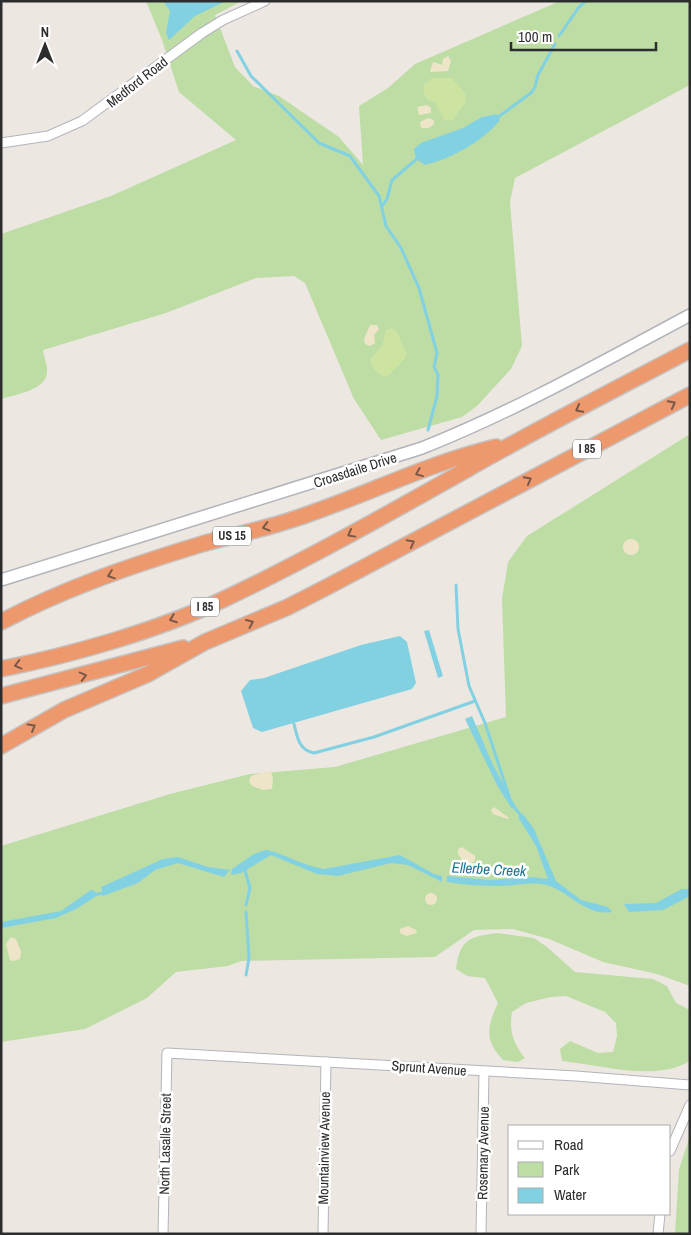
<svg xmlns="http://www.w3.org/2000/svg" width="691" height="1235" font-family="'Archivo Narrow',sans-serif">
<style>
.green{fill:#bddda5}
.sand{fill:#eee5c9}
.pitch{fill:#cde3a2}
.water{fill:#82d1e2}
.lines{fill:none;stroke-linecap:round;stroke-linejoin:round}
.stream{stroke:#82d1e2;stroke-width:3}
.street-casing{stroke:#b2b4bc;stroke-width:11}
.secondary-casing{stroke:#b2b4bc;stroke-width:14}
.highway-casing{stroke:#c4c4c4;stroke-width:18}
.street{stroke:#fff;stroke-width:9}
.secondary{stroke:#fff;stroke-width:11}
.highway{stroke:#ed996d;stroke-width:15}
.oneway{stroke:#7a5847}
.labels{text-anchor:middle;dominant-baseline:central;stroke-width:5;stroke-linejoin:round;paint-order:stroke}
.shield{fill:#fff;stroke:#6c6c6c;stroke-width:1}
.shield-label{font-size:12px;font-weight:bold;fill:#2d2d2d}
.street-label{font-size:14px;fill:#2d2d2d;stroke:#fff}
.water-label{font-size:15px;font-style:italic;fill:#1d7391;stroke:#fff}
</style>
<rect width="100%" height="100%" fill="#ede7e2"/>
<g class="green">
<path d="M146 1H242L215 15 235 67 253 86 279 96 339 137 363 165 359 106 388 88 415 64 560 1H690V85L515 178 510 202 522 346 511 369 477 406 462 417 381 440 354 399 305 283 294 276 256 278 166 313 43 350C44 357 48 366 47 373 46 390 14 395 1 399V234L111 196 236 140 179 92 162 40Z"/>
<path d="M690 434V986L657 974 603 962 549 939 513 929 474 930 435 957 241 961 228 966 176 972 147 998 85 1029 1 1042V846L170 794 250 774 335 767 506 717 502 599 508 562 527 536Z"/>
<path d="M497 933 534 938 547 947 575 972 653 979 667 986 676 1003 690 1010V1061C656 1082 601 1065 562 1061L560 1049 570 1041 598 1053 613 1052 617 1036 616 1023 605 1012 566 996 551 997 526 1003 512 1012C509 1031 513 1043 525 1058L518 1062 503 1060C484 1040 487 1027 498 1003L485 978 467 976 456 969C460 939 469 937 497 933Z"/>
<path d="M690 1136V1234H675L679 1169Z"/>
</g>
<g class="sand">
<path d="M448 56 451 61 448 71 430 72 433 62 442 65 443 59Z"/>
<path d="M427 105 431 108V113L419 115 417 107Z"/>
<path d="M428 118 434 120V124L429 128H421L420 122Z"/>
<path d="M370 325H377L379 329 374 335 375 343 370 346 365 344 364 339Z"/>
<circle cx="631" cy="547" r="8"/>
<path d="M268 771 271 772 273 778 272 789 263 790 252 786 249 781 251 776Z"/>
<path d="M494 807 509 818 508 819 493 814 491 810Z"/>
<path d="M462 847 475 856V861L466 866 458 854V849Z"/>
<circle cx="431" cy="899" r="6"/>
<path d="M408 926 416 930 417 933 406 936 400 933V929Z"/>
<path d="M11 937 16 939 21 952 20 959 13 961 10 960 6 944Z"/>
</g>
<g class="pitch">
<path d="M432 78H452L465 93 466 101 453 120H444L435 102 428 100 424 95V84Z"/>
<path d="M391 328 396 330 407 354 403 361 387 377C378 375 371 369 370 359L382 346 386 330Z"/>
</g>
<g class="water">
<path d="M163 1H226L195 16 169 40 166 33 170 11Z"/>
<path d="M497 114 500 120C484 141 450 159 425 165L416 159 414 149 421 143 463 128 482 117Z"/>
<path d="M429 630 443 676 438 678 424 631Z"/>
<path d="M400 636 407 642 416 683 412 689 262 732 253 728 241 691 250 680 264 678 361 645Z"/>
<path d="M472 716 493 765 516 807 512 809 498 787 465 719Z"/>
<path d="M523 814 534 829 556 881 581 900 608 907 612 912C587 916 572 895 552 887 536 880 518 886 502 886 484 886 465 885 447 882V876L490 880 532 877 548 879 536 846 518 817Z"/>
<path d="M266 850C286 854 303 866 324 869L400 855 434 874 442 876V882L408 865 391 863 338 876 317 874 271 855 241 873 231 875 232 869 254 854Z"/>
<path d="M178 857 208 867 230 870 224 877 178 863 155 870 138 883 103 896 101 887 163 859Z"/>
<path d="M682 889H690V896L663 910 629 912 624 904 656 903Z"/>
<path d="M91 890 95 891V897L76 909 56 918 1 928V922L61 911Z"/>
</g>
<g class="lines">
<g class="stream">
<path d="M559 36 579 7 586 1"/>
<path d="M237 51 251 76 319 143 350 156 379 196 386 226 401 248 419 288 437 353 434 367 438 375 437 396 428 430"/>
<path d="M498 117 531 93 535 87 538 75 555 44"/>
<path d="M382 206 387 199 392 180 419 157"/>
<path d="M456 585 458 629 469 686 485 723 509 796"/>
<path d="M294 724C297 737 299 750 314 753L374 737 475 701"/>
<path d="M512 804 522 817"/>
<path d="M244 867 250 888 246 905"/>
<path d="M91 895 105 893"/>
<path d="M246 975 249 958 246 912"/>
</g>
<g class="street-casing">
<g id="street">
<path d="M1 143 48 136 82 121 202 33 223 20 265 1"/>
<path d="M670 1151 690 1105"/>
<path d="M163 1234 167 1053 576 1076 690 1085"/>
<path d="M323 1234 326 1062"/>
<path d="M481 1234 484 1071"/>
<path d="M658 1234 660 1214"/>
</g>
</g>
<g class="secondary-casing">
<path id="secondary" d="M1 580 422 448C515 411 602 362 690 315"/>
</g>
<g class="highway-casing">
<g id="highway">
<path d="M1 622C65 588 133 565 202 544 233 535 266 529 297 518 364 496 428 463 496 447"/>
<path d="M1 669C71 655 156 631 220 601 309 559 395 510 480 462 549 423 620 387 690 350"/>
<path d="M1 696 183 648"/>
<path d="M1 746 64 710 148 674 205 642 288 607 327 587 690 395"/>
</g>
</g>
<use href="#street" class="street"/>
<use href="#secondary" class="secondary"/>
<use href="#highway" class="highway"/>
</g>
<defs><path id="oneway-chevron" d="M-2-3.5L2.5 0L-2 3.5" fill="none" stroke-width="1.6" stroke-linecap="round" stroke-linejoin="round" transform="scale(1.25)"/></defs>
<g class="oneway">
<use href="#oneway-chevron" transform="translate(672 404) rotate(-28)"/>
<use href="#oneway-chevron" transform="translate(579 409) rotate(152)"/>
<use href="#oneway-chevron" transform="translate(419 473) rotate(158)"/>
<use href="#oneway-chevron" transform="translate(528 480) rotate(-28)"/>
<use href="#oneway-chevron" transform="translate(266 527) rotate(165)"/>
<use href="#oneway-chevron" transform="translate(351 534) rotate(151)"/>
<use href="#oneway-chevron" transform="translate(411 543) rotate(-28)"/>
<use href="#oneway-chevron" transform="translate(111 575) rotate(161)"/>
<use href="#oneway-chevron" transform="translate(173 619) rotate(159)"/>
<use href="#oneway-chevron" transform="translate(250 623) rotate(-24)"/>
<use href="#oneway-chevron" transform="translate(18 665) rotate(166)"/>
<use href="#oneway-chevron" transform="translate(83 676) rotate(-15)"/>
<use href="#oneway-chevron" transform="translate(32 727) rotate(-30)"/>
</g>
<g class="labels">
<g class="shield">
<rect x="573" y="439.5" width="28" height="19" rx="4"/>
<rect x="213" y="526.5" width="38" height="19" rx="4"/>
<rect x="191" y="597.5" width="28" height="19" rx="4"/>
</g>
<g class="shield-label">
<text x="587" y="449">I 85</text>
<text x="232" y="536">US 15</text>
<text x="205" y="607">I 85</text>
</g>
<g class="street-label">
<text transform="translate(137 82) rotate(-38)">Medford Road</text>
<text transform="translate(355 470) rotate(-18)">Croasdaile Drive</text>
<text transform="translate(429 1068) rotate(4)">Sprunt Avenue</text>
<text transform="translate(165 1144) rotate(-89)">North Lasalle Street</text>
<text transform="translate(324 1148) rotate(-89)">Mountainview Avenue</text>
<text transform="translate(483 1153) rotate(-89)">Rosemary Avenue</text>
</g>
<g class="water-label">
<text transform="translate(489 869) rotate(3)">Ellerbe Creek</text>
</g>
</g>
<rect width="691" height="1235" fill="none" stroke="#2d2d2d" stroke-width="5"/>
<rect x="508" y="1125" width="162" height="90" fill="#ffffff" stroke="#ababab"/>
<rect x="518" y="1141" width="25" height="8" fill="#ffffff" stroke="#ababab"/>
<text x="554" y="1150" font-size="15" fill="#2d2d2d">Road</text>
<rect x="518" y="1162" width="25" height="15" fill="#bddda5" stroke="#ababab"/>
<text x="554" y="1175" font-size="15" fill="#2d2d2d">Park</text>
<rect x="518" y="1188" width="25" height="15" fill="#82d1e2" stroke="#ababab"/>
<text x="554" y="1200" font-size="15" fill="#2d2d2d">Water</text>
<g transform="translate(45 45)" stroke="#ffffff" stroke-width="4" paint-order="stroke">
<path d="M0-4L9 19L0 12L-9 19Z" fill="#2d2d2d"/>
<text y="-8" font-size="14" font-weight="bold" text-anchor="middle" fill="#2d2d2d">N</text>
</g>
<path d="M511 42v8h145v-8" fill="none" stroke="#2d2d2d" stroke-width="2.5"/>
<text x="518" y="42" font-size="15" fill="#2d2d2d" stroke="#ffffff" stroke-width="4" paint-order="stroke">100 m</text>
</svg>
